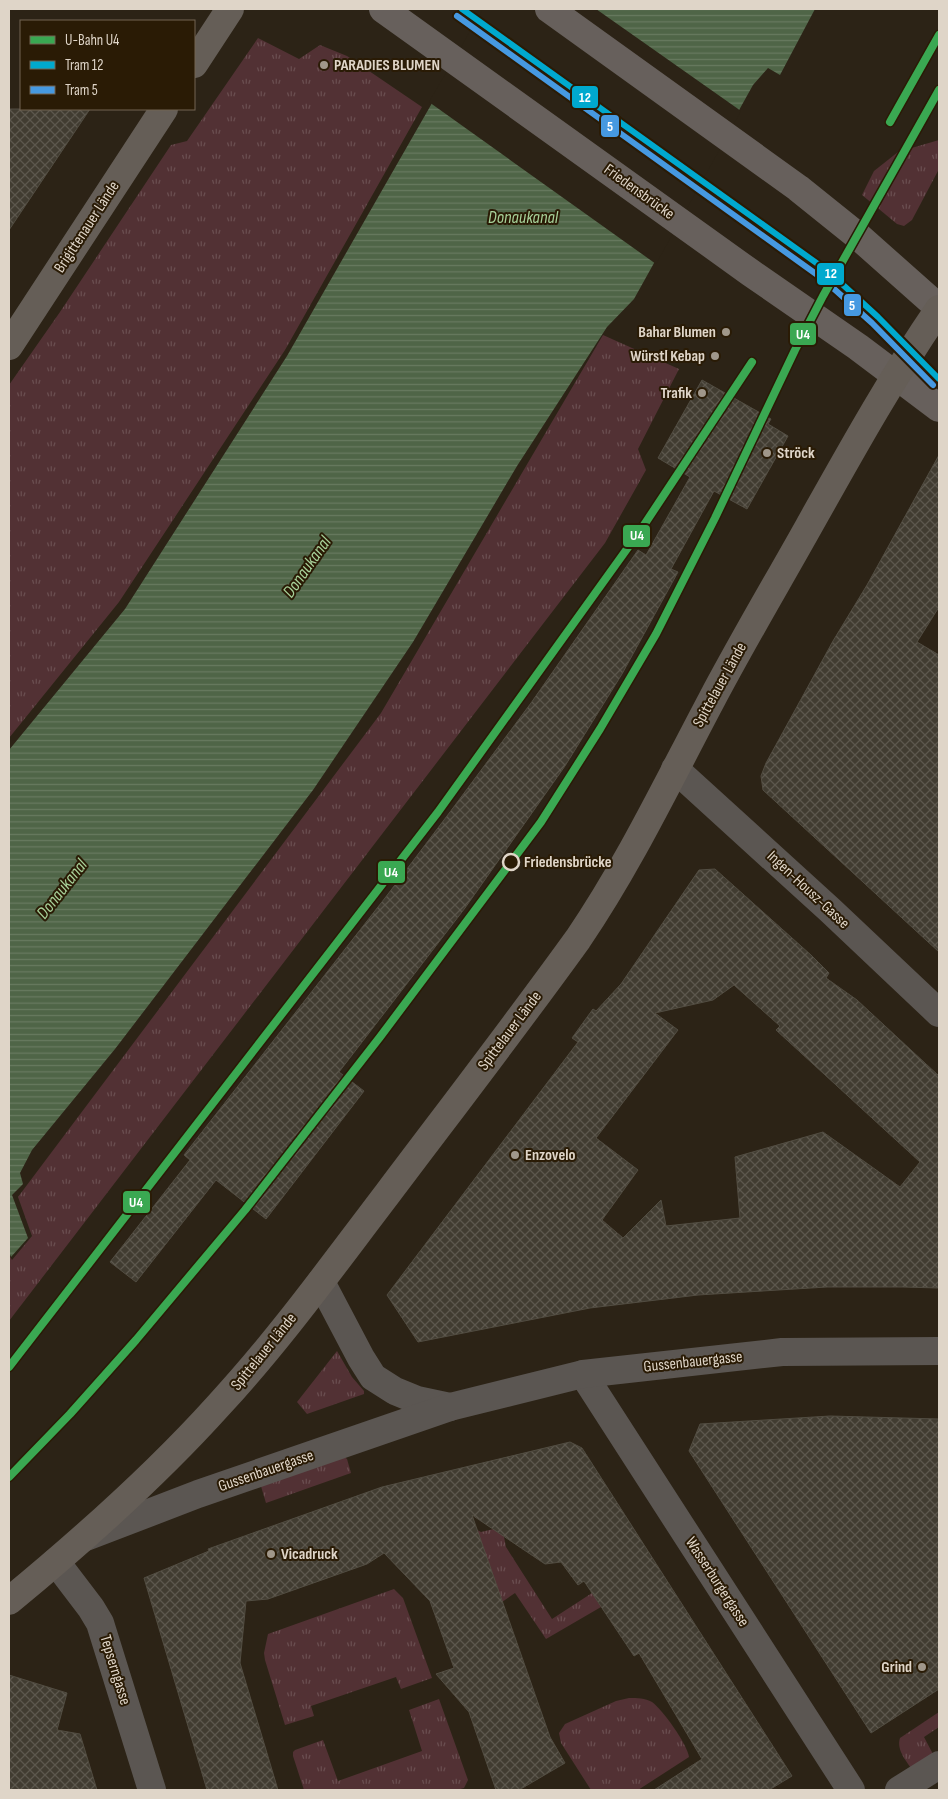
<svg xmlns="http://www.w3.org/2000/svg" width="948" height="1799" font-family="'Sofia Sans Condensed',sans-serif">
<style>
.grass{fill:url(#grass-tufts)}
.water{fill:url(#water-rules)}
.pier{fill:#2c2316}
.building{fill:url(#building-cross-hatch);stroke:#524d42;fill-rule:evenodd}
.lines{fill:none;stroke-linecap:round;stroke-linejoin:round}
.street{stroke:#5b5652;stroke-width:28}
.secondary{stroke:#67605c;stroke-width:28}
.primary{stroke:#655e57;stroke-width:28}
.tram-1-casing{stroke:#2a1b05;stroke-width:10}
.tram-2-casing{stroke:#2a1b05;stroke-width:10}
.tram-1{stroke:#00a9ce;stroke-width:6}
.tram-2{stroke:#4699e1;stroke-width:6}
.metro-1-casing{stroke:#2a1b05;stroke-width:11}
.metro-1{stroke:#3aa852;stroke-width:8}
.poi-dot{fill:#a0978a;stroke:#2a1b05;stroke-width:2}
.stop-dot{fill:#2a1b05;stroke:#dfd5c8;stroke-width:2.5}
.labels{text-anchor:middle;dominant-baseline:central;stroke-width:4;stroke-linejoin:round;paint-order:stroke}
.poi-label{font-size:16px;font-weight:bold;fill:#dfd5c8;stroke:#2a1b05;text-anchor:start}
.street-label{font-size:16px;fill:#dfd5c8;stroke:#2a1b05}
.stop-label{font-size:16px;font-weight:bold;fill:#dfd5c8;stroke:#2a1b05;text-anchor:start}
.water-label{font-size:18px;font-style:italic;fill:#a7d199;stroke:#2a1b05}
.line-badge{stroke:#2a1b05;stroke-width:2}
.badge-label{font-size:14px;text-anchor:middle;font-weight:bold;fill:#fff}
</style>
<defs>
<pattern id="grass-tufts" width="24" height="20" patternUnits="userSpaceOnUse" patternTransform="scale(1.25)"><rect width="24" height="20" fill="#523134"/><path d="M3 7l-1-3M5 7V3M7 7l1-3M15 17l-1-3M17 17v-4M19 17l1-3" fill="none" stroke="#6a4e50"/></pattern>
<pattern id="water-rules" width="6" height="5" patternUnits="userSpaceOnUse" patternTransform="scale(1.25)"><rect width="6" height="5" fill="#4f6547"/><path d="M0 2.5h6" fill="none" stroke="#687a60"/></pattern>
<pattern id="building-cross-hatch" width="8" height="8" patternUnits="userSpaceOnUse" patternTransform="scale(1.25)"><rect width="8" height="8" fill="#413c31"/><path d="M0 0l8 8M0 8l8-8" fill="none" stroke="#5c574d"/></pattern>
</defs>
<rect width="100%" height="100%" fill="#2c2316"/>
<g class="grass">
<path d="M258 38 299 59 320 45 347 56 422 107 285 350 119 602 9 738V385L60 312 171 145 187 141Z"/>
<path d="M939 140V169L912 220 904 226 897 224 862 195 874 171 898 152Z"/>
<path d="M603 335 679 369 638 449 646 470 605 543 9 1321V1255L12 1260 32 1236 18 1197 381 713Z"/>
<path d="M337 1351 352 1377 364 1391V1394L307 1414 297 1402Z"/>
<path d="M343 1456 347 1459 351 1473 266 1503 260 1483Z"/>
<path d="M470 1526 481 1532 502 1527 506 1547 552 1619 592 1593 601 1607 546 1639 515 1593 502 1602Z"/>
<path d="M394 1589 403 1598 432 1678 401 1689 396 1677 311 1706 314 1716 285 1725 265 1660 264 1653 268 1634Z"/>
<path d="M629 1698C637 1698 645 1698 652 1702 663 1710 687 1744 689 1757L638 1790H591L561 1743 559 1733 565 1724 616 1701Z"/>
<path d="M439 1699 468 1780 464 1788 457 1790H304L293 1756V1752L295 1750 323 1740 338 1781 422 1751 409 1710Z"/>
<path d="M939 1712V1727L924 1737 934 1756 914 1772C907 1762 896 1750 900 1738Z"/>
</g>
<path class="water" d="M486 9H815L780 75 768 68 753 85 634 299 607 327 517 466 413 642 313 790 115 1049 32 1150 20 1173 23 1184 12 1195 28 1238 11 1257 9 1252V750L125 609 287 356Z"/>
<path class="pier" d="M483 9H596L741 111 656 264 429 102Z"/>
<g class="building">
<path d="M9 109H90L9 230Z"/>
<path d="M702 380 771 419 768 424 788 436 747 509 714 491 671 569 678 572 622 674 565 766 465 908 339 1072 364 1091 266 1219 216 1180 136 1282 110 1262 190 1160 184 1155 385 898 450 812 531 703 638 550 646 555 690 477 658 458Z"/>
<path d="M939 455V607L917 642 939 655V952L763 790 761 776 766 763 833 641 867 585Z"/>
<path d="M715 869 811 955 829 973 826 978 857 1000 939 1076V1288L903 1287H827L698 1295 590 1308 418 1342 387 1295 578 1042 572 1038 593 1009 596 1011 621 984 699 870ZM734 985 780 1026 776 1030 920 1162 900 1187 823 1132 735 1157 740 1218 666 1226 661 1200 623 1238 602 1220 638 1170 596 1138 678 1030 655 1013 713 1000Z"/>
<path d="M830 1416 939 1419V1689L871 1733 689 1451 700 1424Z"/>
<path d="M570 1442 582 1448 792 1776 769 1790H654L702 1759 639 1653 634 1656 584 1581 578 1585 561 1562 545 1564 472 1515 550 1737 565 1763 519 1790H496L469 1712 436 1674 454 1668 430 1601 384 1553 367 1564 268 1599 246 1601 240 1663 278 1790H207L144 1578 209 1551 208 1549 382 1487Z"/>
<path d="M9 1675 67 1693 57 1730 80 1734 97 1790H9Z"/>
</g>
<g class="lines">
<g class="street">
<path d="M675 769 830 910 939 1013"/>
<path d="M321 1282 361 1358 373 1377 395 1391 417 1400 450 1407"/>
<path d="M583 1374 851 1790"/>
<path d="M86 1537 198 1494 450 1407 583 1374 782 1352 939 1351"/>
<path d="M56 1562 91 1608 100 1623 152 1790"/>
<path d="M899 1790 939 1765"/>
</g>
<g class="secondary">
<path d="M383 9 751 273 858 347 939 408"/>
<path d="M549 9 798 188 859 237 939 308"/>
</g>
<g class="primary">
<path d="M194 64 230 9"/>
<path d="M9 346 164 109"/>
<path d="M9 1601C83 1540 154 1477 218 1406 280 1339 333 1265 388 1193 452 1108 516 1025 578 939 629 864 668 782 711 701 742 642 776 585 809 526 850 453 891 379 939 309"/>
</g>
<g class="tram-1-casing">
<path id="tram-1" d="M462 9 829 272 878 317 939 379"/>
</g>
<g class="tram-2-casing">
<path id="tram-2" d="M457 16 823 279 872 323 933 385"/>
</g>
<use href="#tram-1" class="tram-1"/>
<use href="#tram-2" class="tram-2"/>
<g class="metro-1-casing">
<g id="metro-1">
<path d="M890 122 939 35"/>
<path d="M9 1367 438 812 642 528 752 362"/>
<path d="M9 1477 70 1414 136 1340 245 1210 380 1037 541 822 600 729 656 634 715 518 795 350 823 296 939 90"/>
</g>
</g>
<use href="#metro-1" class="metro-1"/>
</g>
<g class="poi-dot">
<circle cx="324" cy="65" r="5"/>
<circle cx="726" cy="332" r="5"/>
<circle cx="715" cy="356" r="5"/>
<circle cx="702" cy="393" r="5"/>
<circle cx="767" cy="453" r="5"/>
<circle cx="515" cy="1155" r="5"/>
<circle cx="271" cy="1554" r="5"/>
<circle cx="922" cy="1667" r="5"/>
</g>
<circle class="stop-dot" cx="511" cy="862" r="8"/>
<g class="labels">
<g class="poi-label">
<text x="334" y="65">PARADIES BLUMEN</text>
<text x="716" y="332" text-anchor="end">Bahar Blumen</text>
<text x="705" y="356" text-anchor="end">Würstl Kebap</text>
<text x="692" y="393" text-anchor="end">Trafik</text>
<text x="777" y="453">Ströck</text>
<text x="525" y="1155">Enzovelo</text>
<text x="281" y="1554">Vicadruck</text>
<text x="912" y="1667" text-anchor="end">Grind</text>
</g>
<g class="street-label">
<text transform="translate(639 192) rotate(36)">Friedensbrücke</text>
<text transform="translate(87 227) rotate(-57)">Brigittenauer Lände</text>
<text transform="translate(720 685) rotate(-61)">Spittelauer Lände</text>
<text transform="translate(808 890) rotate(43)">Ingen-Housz-Gasse</text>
<text transform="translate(510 1031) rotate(-53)">Spittelauer Lände</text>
<text transform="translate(264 1352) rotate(-51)">Spittelauer Lände</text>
<text transform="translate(693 1362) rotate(-6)">Gussenbauergasse</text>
<text transform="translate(266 1471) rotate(-19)">Gussenbauergasse</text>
<text transform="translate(717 1582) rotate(57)">Wasserburgergasse</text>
<text transform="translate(115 1670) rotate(73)">Tepserngasse</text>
</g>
<g class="stop-label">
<text x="524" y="862">Friedensbrücke</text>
</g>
<g class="water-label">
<text x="523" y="217">Donaukanal</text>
<text transform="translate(307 567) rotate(-55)">Donaukanal</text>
<text transform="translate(62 889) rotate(-52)">Donaukanal</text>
</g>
</g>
<g class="line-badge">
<rect x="571" y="85" width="28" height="24" rx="5" fill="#00a9ce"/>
<rect x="600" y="114" width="20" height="24" rx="5" fill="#4699e1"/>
<rect x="816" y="262" width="29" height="24" rx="5" fill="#00a9ce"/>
<rect x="843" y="293" width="19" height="24" rx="5" fill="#4699e1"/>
<rect x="789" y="322" width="28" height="24" rx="5" fill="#3aa852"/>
<rect x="622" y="524" width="29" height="24" rx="5" fill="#3aa852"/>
<rect x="377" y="860" width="29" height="24" rx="5" fill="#3aa852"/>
<rect x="122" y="1190" width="29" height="24" rx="5" fill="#3aa852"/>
</g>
<g class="badge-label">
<text x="585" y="102">12</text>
<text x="610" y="131">5</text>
<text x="831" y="278">12</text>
<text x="852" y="310">5</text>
<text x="803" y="339">U4</text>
<text x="637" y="540">U4</text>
<text x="391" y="877">U4</text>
<text x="136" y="1207">U4</text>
</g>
<rect width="948" height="1799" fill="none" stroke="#dfd5c8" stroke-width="20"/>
<rect x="20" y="20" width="175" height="90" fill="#2a1b05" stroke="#726553"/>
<rect x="30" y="36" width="25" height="8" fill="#3aa852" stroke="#726553"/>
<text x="65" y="45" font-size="15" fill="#dfd5c8">U-Bahn U4</text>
<rect x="30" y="61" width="25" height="8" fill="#00a9ce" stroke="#726553"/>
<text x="65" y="70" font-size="15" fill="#dfd5c8">Tram 12</text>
<rect x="30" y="86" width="25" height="8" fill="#4699e1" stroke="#726553"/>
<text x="65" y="95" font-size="15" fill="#dfd5c8">Tram 5</text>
</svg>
